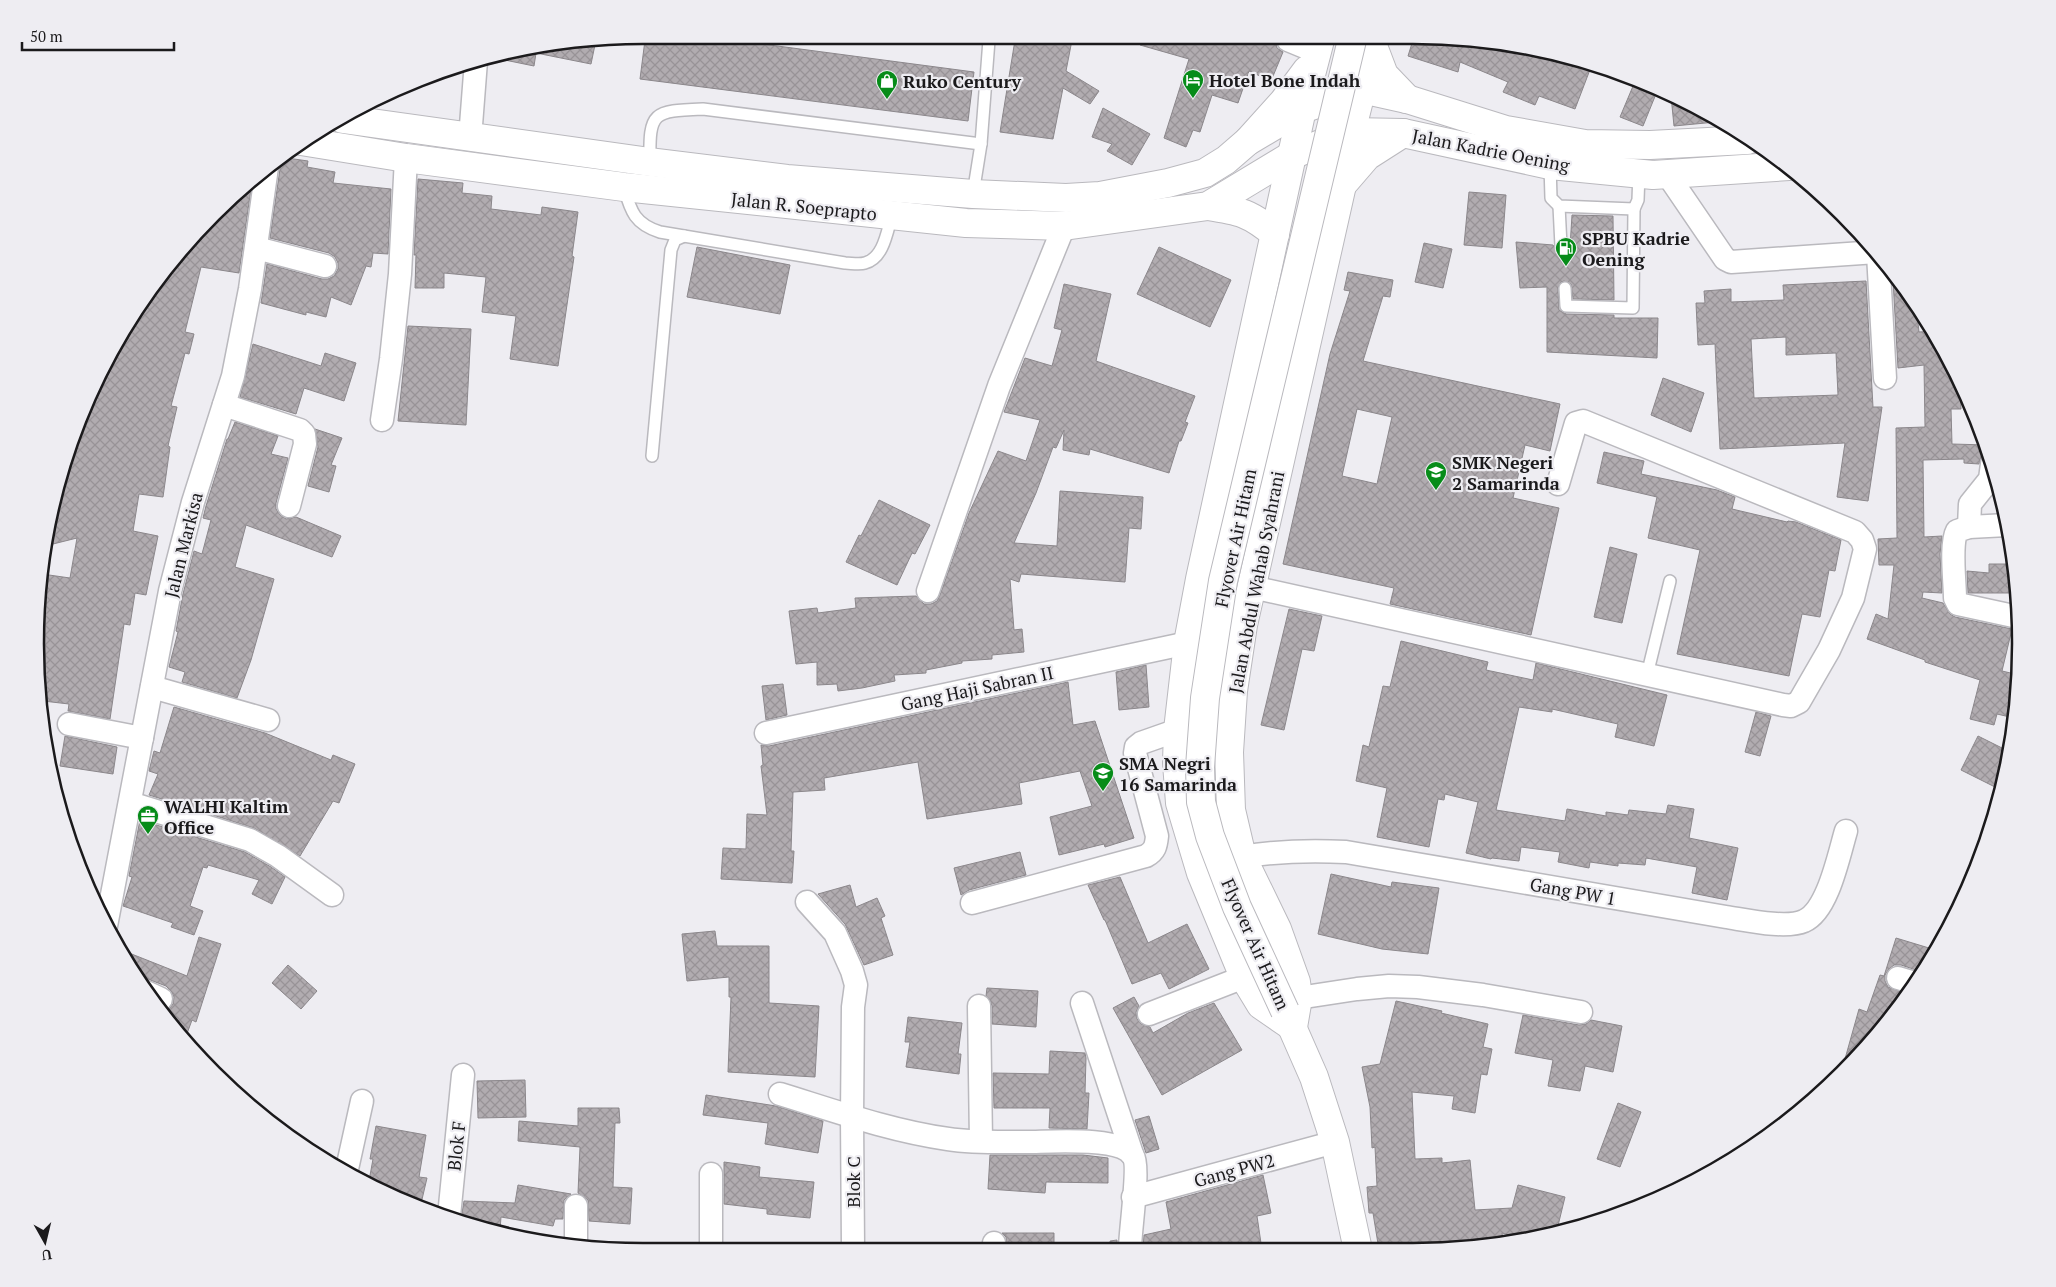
<svg xmlns="http://www.w3.org/2000/svg" width="2056" height="1287" font-family="'PT Serif',serif">
<style>
.building{fill:url(#building-cross-hatch);stroke:#8b878b;fill-rule:evenodd}
.lines{fill:none;stroke-linecap:round;stroke-linejoin:round}
.lane-casing{stroke:#bab9be;stroke-width:14}
.street-casing{stroke:#bab9be;stroke-width:25}
.secondary-casing{stroke:#bab9be;stroke-width:30}
.primary-casing{stroke:#bab9be;stroke-width:30}
.highway-casing{stroke:#bab9be;stroke-width:30}
.lane{stroke:#fff;stroke-width:11}
.street{stroke:#fff;stroke-width:22}
.secondary{stroke:#fff;stroke-width:28}
.primary{stroke:#fff;stroke-width:28}
.highway{stroke:#fff;stroke-width:28}
.highway-bridge-casing{stroke:#bab9be;stroke-width:30;stroke-linecap:butt}
.highway-bridge{stroke:#fff;stroke-width:28}
.labels{text-anchor:middle;dominant-baseline:central;stroke-width:4.5;stroke-linejoin:round;paint-order:stroke}
.poi-label{font-size:18px;font-weight:bold;fill:#1b1a1c;stroke:#eeedf2;text-anchor:start}
.street-label{font-size:18px;fill:#1b1a1c;stroke:#eeedf2}
.rim{fill:none;stroke:#1b1a1c;stroke-width:2.5}
</style>
<defs>
<pattern id="building-cross-hatch" width="8" height="8" patternUnits="userSpaceOnUse" patternTransform="scale(1.25)"><rect width="8" height="8" fill="#b1acb0"/><path d="M0 0l8 8M0 8l8-8" fill="none" stroke="#989397"/></pattern>
</defs>
<rect width="100%" height="100%" fill="#eeedf2"/>
<g class="building">
<path d="M564 40H596L591 64 536 53 534 66 490 57Z"/>
<path d="M645 40H732L974 72 968 121 640 79Z"/>
<path d="M1015 40H1072L1066 71 1099 91 1090 104 1063 88 1053 139 1000 132Z"/>
<path d="M1141 40H1275L1277 48 1283 52 1271 81 1249 71 1238 103 1212 95 1200 132 1193 130 1186 147 1164 138 1189 59 1140 45Z"/>
<path d="M1413 40H1492L1591 67 1575 109 1539 96 1535 105 1503 92 1508 82 1460 62 1458 72 1408 56Z"/>
<path d="M1636 79 1645 81 1658 89 1643 126 1620 117Z"/>
<path d="M1671 96 1694 109 1716 122 1674 126Z"/>
<path d="M1103 108 1150 134 1132 165 1107 151 1112 144 1092 137Z"/>
<path d="M280 157 308 161 307 167 335 172 333 183 391 189 388 254 373 253 371 267 366 266 351 305 331 297 326 317 306 312V315L261 303 267 264 322 279H328L334 276 338 269V263L335 257 329 253 270 238 280 169 278 160Z"/>
<path d="M418 179 463 183 462 193 492 196 491 209 541 215 542 207 578 212 572 256 574 257 558 366 510 359 516 316 482 312 486 277 444 273V288H415L416 255H414Z"/>
<path d="M241 187 251 189 239 273 201 267 185 332 194 334 189 354 185 353 171 406 177 407 168 446 170 447 163 497 139 494 133 531 158 536 146 595 135 593 130 625 124 624 110 719 68 711 69 704 43 701 35 643 42 574 70 578 77 538 45 546 47 525 67 448 116 340 124 328 128 329 130 319 161 273Z"/>
<path d="M1469 192 1506 195 1502 248 1464 245Z"/>
<path d="M1572 215 1613 216 1614 300 1573 299 1571 284 1564 281 1561 282 1558 288 1559 310 1566 314 1614 315V318H1658L1657 358 1547 352V287L1520 288 1516 242 1553 245 1557 252 1565 253 1568 247H1570Z"/>
<path d="M1424 243 1452 249 1443 288 1415 282Z"/>
<path d="M697 247 790 265 780 314 687 297Z"/>
<path d="M1159 247 1231 280 1210 327 1137 294Z"/>
<path d="M1348 272 1393 280 1390 297 1383 296 1363 361 1560 404 1550 451 1525 445 1513 498 1559 508 1531 635 1390 604 1394 588 1283 564 1330 354 1350 291 1344 290ZM1357 409 1392 417 1377 484 1342 476Z"/>
<path d="M1893 280H1897L1916 306 1919 332 1934 331 1940 340 1960 385 1961 409H1951L1952 444 1987 445V452L1981 456 1979 464 1964 463V459L1923 460 1924 537 1942 536 1940 554 1942 593 1923 592 1922 598 1943 603 1950 614 1955 617 2012 629 2002 671 2019 675 2014 718 1997 714 1994 725 1970 719 1980 680 1925 662V660L1867 639 1876 614 1888 619 1894 565H1879L1878 539 1897 538 1896 428 1925 427 1924 365 1898 368Z"/>
<path d="M1866 281 1873 407H1882L1868 501 1837 497 1845 443 1720 449 1715 344 1698 345 1696 303H1705L1704 291 1731 289V302L1784 300 1783 285ZM1786 337V355L1836 353 1838 395 1754 398 1751 339Z"/>
<path d="M1064 284 1111 294 1096 361 1195 396 1185 422 1188 423 1181 441H1179L1169 473 1090 449 1089 455 1063 450 1064 430 1056 448 1053 447 1036 493 1014 543 1057 546 1060 491 1143 497 1141 529 1129 528 1125 582 1021 574 1019 582 1010 579 1014 630 1022 629 1024 652 992 655V659L962 661V663L926 670V673L894 675 895 681 862 688 838 691 837 684 817 685V662L796 664 789 611 817 608 818 613 856 608 855 598 916 596 924 604H931L937 601 940 595 969 513 998 451 1026 461 1040 420 1004 412 1025 358 1052 366 1062 330 1054 328Z"/>
<path d="M408 326 471 329 466 425 398 421Z"/>
<path d="M253 344 321 366 325 353 356 363 344 401 304 388 296 414 240 397Z"/>
<path d="M1663 378 1704 393 1691 432 1651 415Z"/>
<path d="M235 422 278 436 271 454 288 458 276 503V509L280 515 286 519 296 517 341 536 332 557 246 525 235 567 274 579 251 660 237 698 182 682 185 672 169 667 178 632 176 631 183 594 194 551 202 554 211 520 203 518 206 506 227 439H228Z"/>
<path d="M315 429 342 438 331 465 336 466 329 492 308 486 318 447Z"/>
<path d="M1604 452 1644 461 1641 474 1717 490 1735 497 1732 509 1787 522 1788 521 1796 522 1841 540 1835 571 1829 570 1820 617 1802 614 1789 676 1677 654 1700 550 1648 538 1657 497 1597 483Z"/>
<path d="M879 500 930 525 915 554 912 553 897 585 846 562 859 535 861 536Z"/>
<path d="M1610 547 1637 554 1622 623 1594 617Z"/>
<path d="M1989 564H2016L2017 593H1968L1967 571 1989 573Z"/>
<path d="M1289 609 1322 616 1314 651 1302 649 1284 730 1261 725Z"/>
<path d="M1401 641 1488 662 1486 670 1533 680 1536 663 1667 695 1654 746 1615 737 1618 724 1552 709V712L1519 707 1496 810 1565 821 1567 809 1606 816V812L1628 815 1629 810 1666 814 1668 805 1694 809 1689 838 1738 848 1727 900 1692 893 1697 867 1646 858 1645 865 1618 863V866L1590 862 1589 868 1558 862 1560 852 1521 847 1519 861 1492 858 1491 859 1466 853 1478 802 1445 794 1444 800 1438 799 1429 847 1377 837 1387 788 1356 781 1363 745 1369 747 1383 686 1390 687Z"/>
<path d="M1146 665 1149 707 1119 710 1116 672Z"/>
<path d="M1068 682 1073 725 1095 721 1134 838 1105 847 1104 844 1059 855 1050 817 1092 806 1080 771 1019 783 1022 804 927 819 918 762 824 778 825 790 793 792 791 851H794L792 883 721 879 723 848 746 849 747 814 767 815 761 766 763 765 761 745 769 746Z"/>
<path d="M783 684 787 715 766 720 762 686Z"/>
<path d="M174 707 265 733 331 760 333 755 355 764 339 803 333 801 300 856 254 828 149 795 158 774 149 771 154 751 160 753Z"/>
<path d="M1756 712 1771 716 1760 756 1745 752Z"/>
<path d="M65 736 117 747 113 774 60 766Z"/>
<path d="M1978 736 2008 751 2004 781 1999 789 1961 770Z"/>
<path d="M140 820 245 852 271 867 285 877 272 904 252 894 259 880 208 865 207 868 203 867 190 906 203 911 194 935 171 927 173 923 123 906 132 877 129 876Z"/>
<path d="M1020 852 1026 875 969 890 961 895 954 868Z"/>
<path d="M1331 874 1391 887 1392 882 1439 888 1428 954 1382 949 1318 934Z"/>
<path d="M1120 877 1148 943 1187 924 1209 969 1169 989 1161 973 1132 984 1105 920H1104L1088 885Z"/>
<path d="M850 885 856 907 877 898 885 916 881 918 893 955 864 965 845 924 818 894Z"/>
<path d="M715 931 717 946H769V1003L819 1006 815 1077 728 1072 731 997H729V977L687 981 682 934Z"/>
<path d="M199 937 221 944 196 1022 192 1020 185 1039 162 1012 169 1009 173 1004 174 997 171 991 166 986 132 973 119 949 187 976Z"/>
<path d="M1896 938 1929 948 1922 972 1901 965H1894L1889 969 1885 975V981L1888 987 1907 994 1895 1014 1843 1066 1859 1009 1867 1012 1880 975 1884 976Z"/>
<path d="M288 965 317 991 301 1009 272 983Z"/>
<path d="M987 988 1038 991 1036 1027 992 1024V1006L990 1000 986 996Z"/>
<path d="M1134 997 1139 1006 1136 1012 1137 1019 1141 1024 1150 1027 1153 1033 1188 1013 1214 1003 1242 1050 1162 1095 1113 1008Z"/>
<path d="M1396 1001 1442 1011 1441 1013 1488 1024 1483 1047 1492 1049 1487 1075 1481 1074 1475 1113 1452 1109 1454 1096 1412 1092 1415 1159 1442 1158V1163L1470 1160 1475 1210 1512 1208 1518 1185 1565 1197 1556 1234 1524 1239 1502 1233 1503 1242 1453 1251 1379 1250 1373 1213H1369L1367 1187 1377 1186 1375 1147 1372 1148 1370 1107 1362 1067 1380 1064Z"/>
<path d="M1523 1015 1579 1025 1586 1024 1591 1020 1622 1026 1613 1072 1585 1066 1580 1091 1548 1086 1553 1060 1515 1053Z"/>
<path d="M908 1017 962 1023 958 1054H961L959 1074 906 1067 910 1042H905Z"/>
<path d="M1050 1051 1085 1053 1086 1058 1085 1093H1089L1087 1129 1049 1128 1050 1108H994L993 1073 1049 1074Z"/>
<path d="M525 1080 526 1117 478 1118 477 1081Z"/>
<path d="M706 1095 776 1106 823 1121 818 1153 765 1144 768 1123 703 1115Z"/>
<path d="M1618 1103 1641 1112 1620 1167 1597 1159Z"/>
<path d="M578 1108H619L620 1123H615L613 1187 632 1188 630 1224 589 1221 588 1200 578 1193 580 1147 518 1141 519 1121 578 1126Z"/>
<path d="M1149 1116 1159 1149 1146 1153 1135 1120Z"/>
<path d="M376 1126 426 1135 419 1177 427 1178 420 1208 411 1206 369 1181 373 1159H370Z"/>
<path d="M990 1155H1083L1108 1158V1183L1046 1182 1045 1193 988 1189Z"/>
<path d="M724 1162 760 1167 759 1177 814 1182 810 1218 767 1214V1209L724 1204Z"/>
<path d="M1263 1175 1271 1213 1257 1216 1262 1250 1143 1249 1144 1235 1171 1229 1166 1202Z"/>
<path d="M518 1185 571 1194 564 1200 563 1219H555L553 1226 501 1217 500 1230 461 1219 464 1201 515 1203Z"/>
<path d="M1002 1233H1054V1249H1007L1006 1237Z"/>
<path d="M1117 1240V1249H1111L1110 1241Z"/>
</g>
<g class="lines">
<g class="lane-casing">
<g id="lane">
<path d="M650 162C649 111 653 111 703 109L981 144"/>
<path d="M1550 165 1551 198 1559 206 1634 209 1638 200 1639 173"/>
<path d="M624 188C631 212 635 224 660 232L845 263C851 263 859 265 865 263 884 258 887 231 892 215"/>
<path d="M973 194 981 144 989 40"/>
<path d="M1559 206 1561 246"/>
<path d="M1565 288 1566 306 1633 308 1634 209"/>
<path d="M652 456 671 250 675 240 684 236"/>
<path d="M1647 675 1670 581"/>
</g>
</g>
<g class="street-casing">
<g id="street">
<path d="M1288 40 1317 52"/>
<path d="M470 138 476 61"/>
<path d="M1667 174 1725 259 1731 262 1877 252"/>
<path d="M256 248 325 266"/>
<path d="M1878 254 1885 378"/>
<path d="M224 405 300 430 304 434 305 444 289 506"/>
<path d="M382 420 391 359 400 274 406 158"/>
<path d="M2007 525 1969 527 1957 531C1950 544 1955 583 1955 598L1958 604 2018 617"/>
<path d="M1969 527 1970 504 1990 479 1992 464"/>
<path d="M1252 587 1783 705 1791 706 1799 702 1829 650 1853 598 1865 549 1862 540 1855 532 1583 421 1576 423 1558 484"/>
<path d="M928 591 999 386 1064 226"/>
<path d="M152 687 268 720"/>
<path d="M69 724 142 738"/>
<path d="M766 733 1188 643"/>
<path d="M130 803 250 840 278 856 332 895"/>
<path d="M1242 857C1277 851 1310 850 1346 852L1726 917C1746 920 1786 929 1804 921 1828 911 1839 854 1846 831"/>
<path d="M807 902 835 933 852 971 856 985 853 1007 852 1117 853 1248"/>
<path d="M972 903 1146 856C1155 851 1156 846 1157 836L1135 753 1136 747 1141 743 1178 730"/>
<path d="M106 926 170 591 193 502 233 376 250 289 267 167"/>
<path d="M1898 978 1915 983"/>
<path d="M146 992 161 999"/>
<path d="M1298 998 1357 989 1389 986 1418 987 1483 995 1581 1012"/>
<path d="M1082 1003 1132 1154"/>
<path d="M979 1006 981 1141"/>
<path d="M1149 1014 1244 977"/>
<path d="M780 1094C835 1111 891 1131 948 1139 974 1143 1001 1142 1027 1142 1049 1142 1121 1136 1133 1156 1140 1166 1130 1231 1130 1249"/>
<path d="M347 1169 362 1101"/>
<path d="M711 1174V1247"/>
<path d="M1133 1197 1335 1142"/>
<path d="M449 1216 463 1075"/>
<path d="M994 1243V1249"/>
<path d="M576 1247V1206"/>
</g>
</g>
<g class="secondary-casing">
<g id="secondary">
<path d="M1362 89 1407 99 1506 130 1585 144 1650 145 1747 140"/>
<path d="M1351 132 1403 133 1550 165 1653 175 1789 166"/>
</g>
</g>
<g class="primary-casing">
<g id="primary">
<path d="M343 119 650 162 787 179 973 194 1066 198 1100 196 1168 183 1205 173 1226 160 1248 141 1302 109 1359 90"/>
<path d="M301 141 406 158 624 187 966 223 1064 226 1208 206 1294 154 1347 134"/>
</g>
</g>
<g class="highway-casing">
<g id="highway">
<path d="M1373 46 1384 75 1407 99"/>
<path d="M1248 141 1284 101 1307 70"/>
<path d="M1342 185 1367 156 1403 133"/>
<path d="M1208 206C1240 211 1250 213 1275 234"/>
<path d="M1285 1011 1314 1077 1335 1142 1358 1250"/>
<path d="M1293 1027 1261 1005 1244 977 1201 873 1180 803 1177 763 1178 730 1188 643 1200 579 1302 109 1320 40"/>
<path d="M1293 1027 1298 998 1296 982 1277 929 1242 857 1231 810 1229 752 1233 691 1243 625 1342 185 1351 132 1374 40"/>
</g>
</g>
<use href="#lane" class="lane"/>
<use href="#street" class="street"/>
<use href="#secondary" class="secondary"/>
<use href="#primary" class="primary"/>
<use href="#highway" class="highway"/>
<g class="highway-bridge-casing">
<path id="highway-bridge" d="M1285 1011 1237 907 1210 836 1201 802 1200 767 1205 698 1223 581 1352 40"/>
</g>
<use href="#highway-bridge" class="highway-bridge"/>
</g>
<defs>
<g id="hotel-pin" transform="scale(1.125)"><path d="M0 17L-7.5 6A9.5 9.5 0 1 1 7.5 6Z" fill="#078c19" stroke="#eeedf2"/><path d="M-6-4.5h1.5V1H6V5H4.5V3h-9V5H-6ZM-4 0a1.8 1.8 0 1 1 3.6 0ZM.5 0V-2.5h3Q6-2.5 6 0Z" fill="#fff"/></g>
<g id="shop-pin" transform="scale(1.125)"><path d="M0 17L-7.5 6A9.5 9.5 0 1 1 7.5 6Z" fill="#078c19" stroke="#eeedf2"/><path d="M-5-2.5h2.3a2.7 3.5 0 0 1 5.4 0H5L5.5 6h-11ZM-1.5-2.5h3a1.5 2.3 0 0 0-3 0Z" fill="#fff"/></g>
<g id="fuel-pin" transform="scale(1.125)"><path d="M0 17L-7.5 6A9.5 9.5 0 1 1 7.5 6Z" fill="#078c19" stroke="#eeedf2"/><path d="M-5.5-6h7V0h2V4h1.3V-2.5L3-4.5l.8-.8L6-3V5H2.5V1h-1V6h-7ZM-4.2-4.7v3.2H.2V-4.7Z" fill="#fff"/></g>
<g id="school-pin" transform="scale(1.125)"><path d="M0 17L-7.5 6A9.5 9.5 0 1 1 7.5 6Z" fill="#078c19" stroke="#eeedf2"/><path d="M0-5L7-2L0 1L-7-2ZM-4 1L0 2.5L4 1V4Q0 6-4 4Z" fill="#fff"/></g>
<g id="office-pin" transform="scale(1.125)"><path d="M0 17L-7.5 6A9.5 9.5 0 1 1 7.5 6Z" fill="#078c19" stroke="#eeedf2"/><path d="M-6-3h4V-5.5h4V-3h4V5H-6ZM-1-4.5V-3h2v-1.5ZM-6 0V1H6V0Z" fill="#fff"/></g>
</defs>
<g fill-rule="evenodd">
<use href="#hotel-pin" x="1193" y="80"/>
<use href="#shop-pin" x="887" y="81"/>
<use href="#fuel-pin" x="1566" y="248"/>
<use href="#school-pin" x="1436" y="472"/>
<use href="#school-pin" x="1103" y="773"/>
<use href="#office-pin" x="148" y="816"/>
</g>
<g class="labels">
<g class="poi-label">
<text x="1209" y="80">Hotel Bone Indah</text>
<text x="903" y="81">Ruko Century</text>
<text x="1582" y="238">SPBU Kadrie<tspan x="1582" dy="21">Oening</tspan></text>
<text x="1452" y="462">SMK Negeri<tspan x="1452" dy="21">2 Samarinda</tspan></text>
<text x="1119" y="763">SMA Negri<tspan x="1119" dy="21">16 Samarinda</tspan></text>
<text x="164" y="806">WALHI Kaltim<tspan x="164" dy="21">Office</tspan></text>
</g>
<g class="street-label">
<text transform="translate(1491 150) rotate(11)">Jalan Kadrie Oening</text>
<text transform="translate(804 206) rotate(6)">Jalan R. Soeprapto</text>
<text transform="translate(1235 538) rotate(-78)">Flyover Air Hitam</text>
<text transform="translate(183 545) rotate(-76)">Jalan Markisa</text>
<text transform="translate(1256 582) rotate(-79)">Jalan Abdul Wahab Syahrani</text>
<text transform="translate(977 688) rotate(-12)">Gang Haji Sabran II</text>
<text transform="translate(1573 891) rotate(10)">Gang PW 1</text>
<text transform="translate(1256 944) rotate(66)">Flyover Air Hitam</text>
<text transform="translate(456 1146) rotate(-84)">Blok F</text>
<text transform="translate(1234 1170) rotate(-15)">Gang PW2</text>
<text transform="translate(853 1182) rotate(-90)">Blok C</text>
</g>
</g>
<path d="M0 0H2056V1287H0ZM643 44H1413A599 599 0 0 1 2012 643V644A599 599 0 0 1 1413 1243H643A599 599 0 0 1 44 644V643A599 599 0 0 1 643 44Z" fill="#eeedf2" fill-rule="evenodd"/>
<path class="rim" d="M643 44H1413A599 599 0 0 1 2012 643V644A599 599 0 0 1 1413 1243H643A599 599 0 0 1 44 644V643A599 599 0 0 1 643 44Z"/>
<g transform="translate(45 1242) rotate(172)" stroke="#eeedf2" stroke-width="4" paint-order="stroke">
<path d="M0-4L9 19L0 12L-9 19Z" fill="#1b1a1c"/>
<text y="-8" font-size="14" font-weight="bold" text-anchor="middle" fill="#1b1a1c">U</text>
</g>
<path d="M22 42v8h152v-8" fill="none" stroke="#1b1a1c" stroke-width="2.5"/>
<text x="30" y="42" font-size="15" fill="#1b1a1c" stroke="#eeedf2" stroke-width="4" paint-order="stroke">50 m</text>
</svg>
